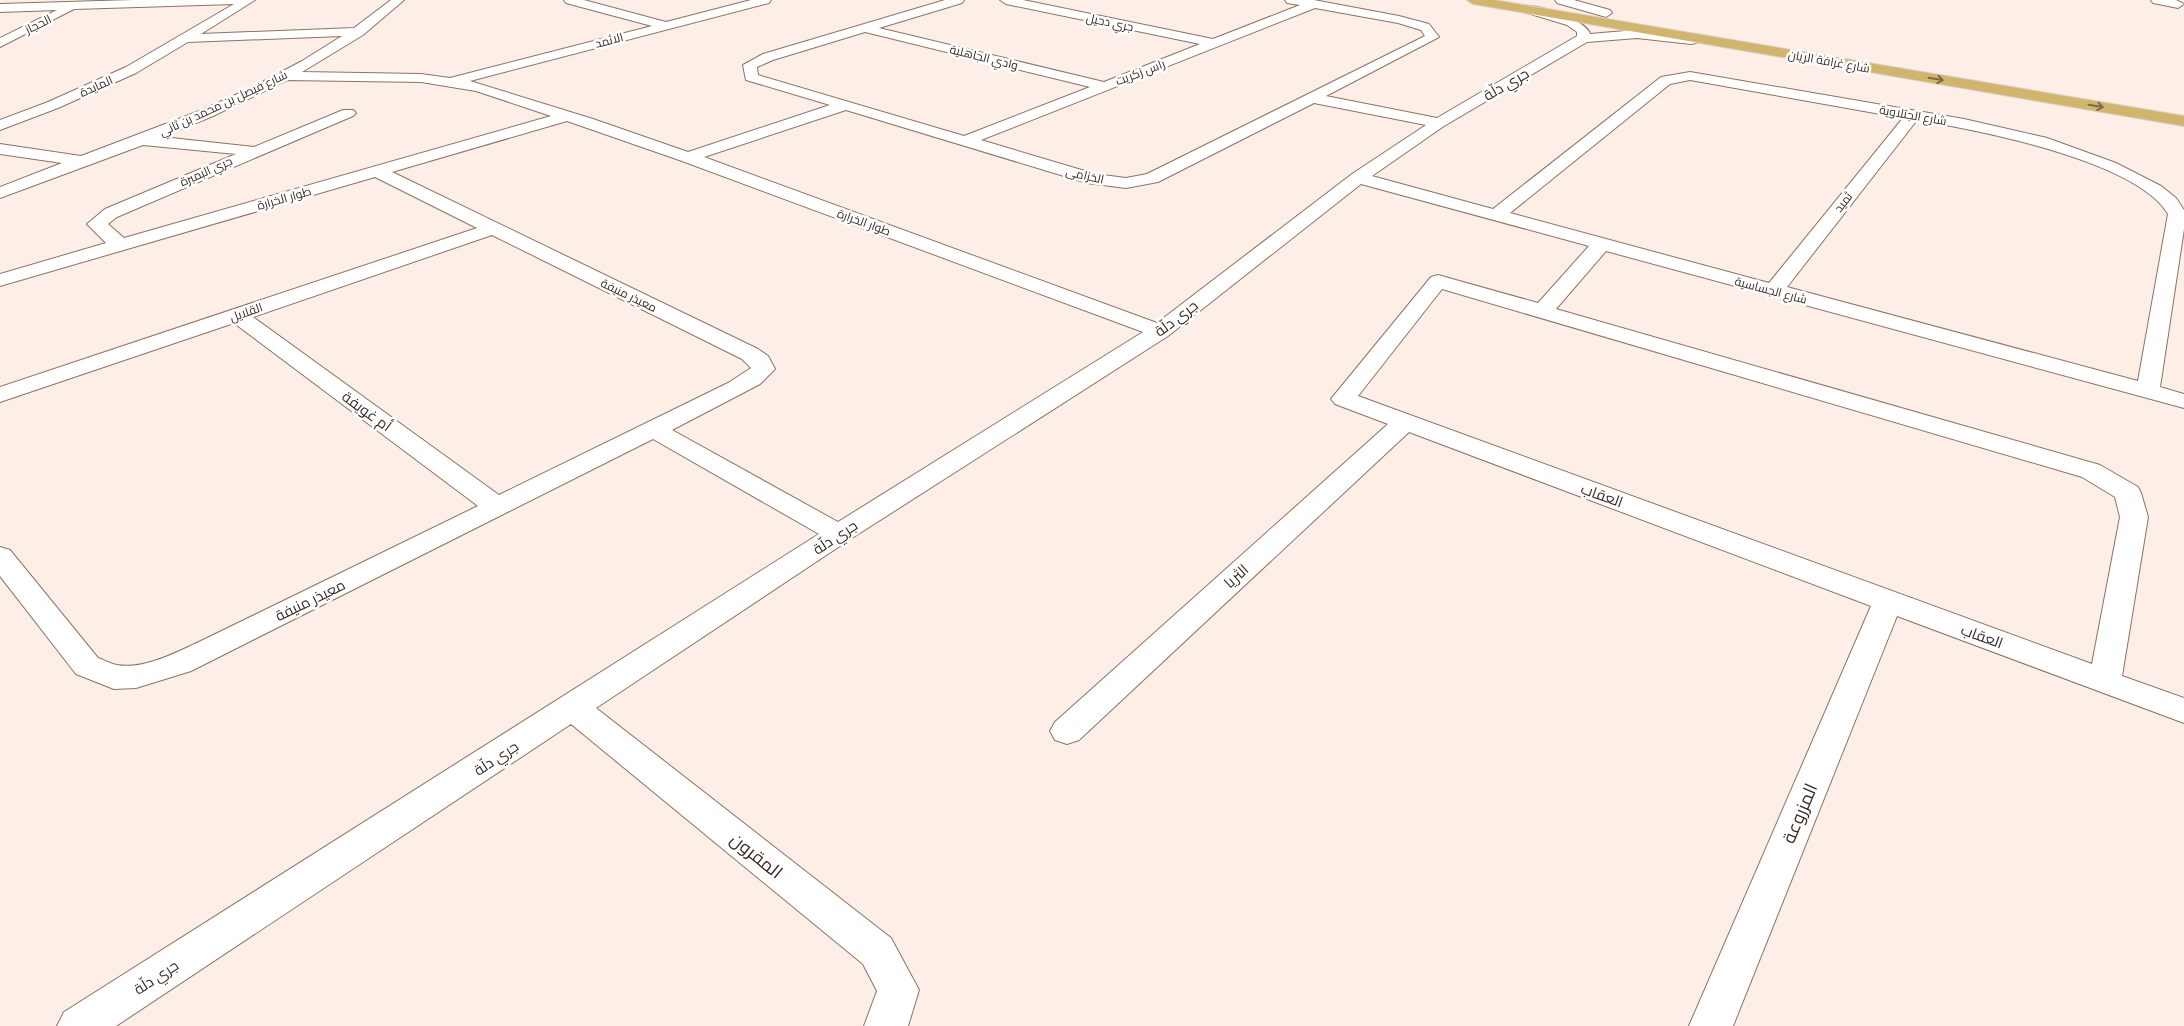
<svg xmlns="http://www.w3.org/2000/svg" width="2184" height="1026" font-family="Ubuntu,Cairo,sans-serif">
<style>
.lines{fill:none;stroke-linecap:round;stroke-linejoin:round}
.minor-casing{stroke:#8f7161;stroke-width:2}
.major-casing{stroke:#d3d0cf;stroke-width:2}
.minor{fill:#fff;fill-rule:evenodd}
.major{fill:#d2b56a;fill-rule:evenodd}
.oneway{stroke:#7d6943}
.labels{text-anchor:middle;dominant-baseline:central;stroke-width:5;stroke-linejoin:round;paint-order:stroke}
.far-street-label{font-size:12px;fill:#372a23;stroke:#fff}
.street-label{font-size:15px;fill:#372a23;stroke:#fff}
.near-street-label{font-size:18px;fill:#372a23;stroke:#fff}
</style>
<rect width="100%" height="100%" fill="#fdefe7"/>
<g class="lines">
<g class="minor-casing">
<g id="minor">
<path d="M133 0H255L201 34 354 28 391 0H404L363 35 302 72 421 74 450 78 652 26 566 3 564 0H584L666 22 751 0H771L769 3 470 81 593 119 688 152 830 105 746 80 743 65 763 54 945 0H964L962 3 879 28 1104 82 1200 44 1006 4 1000 0H1023L1213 39 1300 5 1287 3 1285 0H1314L1399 16 1429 24 1439 37 1326 96 1437 118 1577 36V32L1567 25 1524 12 1522 9 1524 6C1536 3 1588 21 1590 34L1637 30 1696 37 1698 40 1696 43 1691 44 1637 38 1587 42 1444 126 1372 176 1493 209 1661 77 1690 72 1964 119 2047 138 2116 163 2161 186 2176 198 2184 210V229L2160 387 2184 394V408L1606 251 1556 309 2100 465 2138 487 2141 493 2148 517 2122 676 2184 698V723L1897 616 1733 1026H1689L1871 606 1409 432 1079 740 1067 744 1055 740 1050 731 1055 722 1388 424 1335 404 1331 399 1431 277 1438 275 1445 277 1538 303 1589 246 1361 184 1168 336 849 540 596 708 891 938 919 990 908 1026H864L877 991 863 964 571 724 116 1026H57L64 1012 819 534 653 439 191 671 136 688 114 689 76 674 0 576V547L10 550 98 658C104 660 111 664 117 665 144 670 177 652 201 641L478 506 234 323 0 402V387L477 228 375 177 0 286V274L106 243 87 224 105 209 236 154 143 145 0 198V187L62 163 0 154V144L81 156 202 110 253 87 302 61 342 36 188 42 136 73 58 108 0 130V120L48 102 126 67 234 4 74 9 0 47V38L57 10 0 12V4ZM1315 8 1398 23 1421 30 1425 36 1147 174 1126 178 1095 174 981 140ZM865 32 1090 87 964 136 758 75 757 67 773 60ZM287 80 421 82 476 91 551 116 124 238 108 224 117 217 353 116 356 113 353 110H343L254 147 162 137 213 116ZM1690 80 1903 118 1769 283 1510 213 1670 84ZM1314 103 1426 125 1352 174 1157 323 704 157 846 110 1087 183 1126 188 1158 182ZM1917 120C1977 130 2136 160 2168 214L2138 381 1787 287ZM567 121 682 161 1143 332 838 522 672 430 760 384 775 369 768 356 758 349 392 172ZM492 235 742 359 751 368 728 383 499 495 253 317ZM1442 289 2082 477 2115 497 2120 517 2092 664 1358 396Z"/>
<path d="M1555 0H1574L1610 10 1612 13 1606 17 1557 3Z"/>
<path d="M2151 0H2176L2184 4 2178 8 2153 3Z"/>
</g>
</g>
<g class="major-casing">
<path id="major" d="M1467 0H1494L2184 116V126L1473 4Z"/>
</g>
<use href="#minor" class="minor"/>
<use href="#major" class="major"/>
</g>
<defs><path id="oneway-shaft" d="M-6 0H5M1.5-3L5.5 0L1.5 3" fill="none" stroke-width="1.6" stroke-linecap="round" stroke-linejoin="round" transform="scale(1.25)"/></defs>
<g class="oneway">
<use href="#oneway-shaft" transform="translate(1936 79) rotate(10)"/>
<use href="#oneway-shaft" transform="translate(2096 106) rotate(10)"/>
</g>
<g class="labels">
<g class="far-street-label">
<text transform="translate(1110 22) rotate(12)">جري دحيل</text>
<text transform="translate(38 24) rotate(-26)">الحجاز</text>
<text transform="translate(609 40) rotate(-15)">الاثمد</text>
<text transform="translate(984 57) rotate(14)">وادي الجاهلية</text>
<text transform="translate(1829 61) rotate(10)">شارع غرافة الريان</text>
<text transform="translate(1140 72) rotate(-21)">راس زكريت</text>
<text transform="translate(96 86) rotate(-24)">المايدة</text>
<text transform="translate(223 103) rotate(-25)">شارع فيصل بن محمد بن ثاني</text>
<text transform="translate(1913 115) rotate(10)">شارع الجتلاوية</text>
<text transform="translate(206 171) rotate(-24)">جري البمبرة</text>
<text transform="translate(1085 175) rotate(13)">الخزامى</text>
<text transform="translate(284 198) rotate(-16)">طوار الخرارة</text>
<text transform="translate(1843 202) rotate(-52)">ثميد</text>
<text transform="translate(864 222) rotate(20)">طوار الخرارة</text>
<text transform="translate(1771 290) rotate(15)">شارع الجساسية</text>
<text transform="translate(629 295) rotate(26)">معيذر منيفة</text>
<text transform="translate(246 312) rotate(-19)">القلايل</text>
</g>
<g class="street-label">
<text transform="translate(1506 84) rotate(-30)">جري دلّة</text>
<text transform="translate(1176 318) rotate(-37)">جري دلّة</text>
<text transform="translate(367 411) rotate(36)">أم غويفة</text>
<text transform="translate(1602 495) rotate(20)">العقاب</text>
<text transform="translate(835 537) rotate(-33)">جري دلّة</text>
<text transform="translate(1236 576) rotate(-42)">الثريا</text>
<text transform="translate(310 600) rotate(-26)">معيذر منيفة</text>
<text transform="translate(1982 636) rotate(20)">العقاب</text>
<text transform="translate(496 758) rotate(-33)">جري دلّة</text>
<text transform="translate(156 977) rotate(-33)">جري دلّة</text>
</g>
<g class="near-street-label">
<text transform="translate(1799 813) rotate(-67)">المزروعة</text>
<text transform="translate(757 855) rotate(39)">المقرون</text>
</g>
</g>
</svg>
